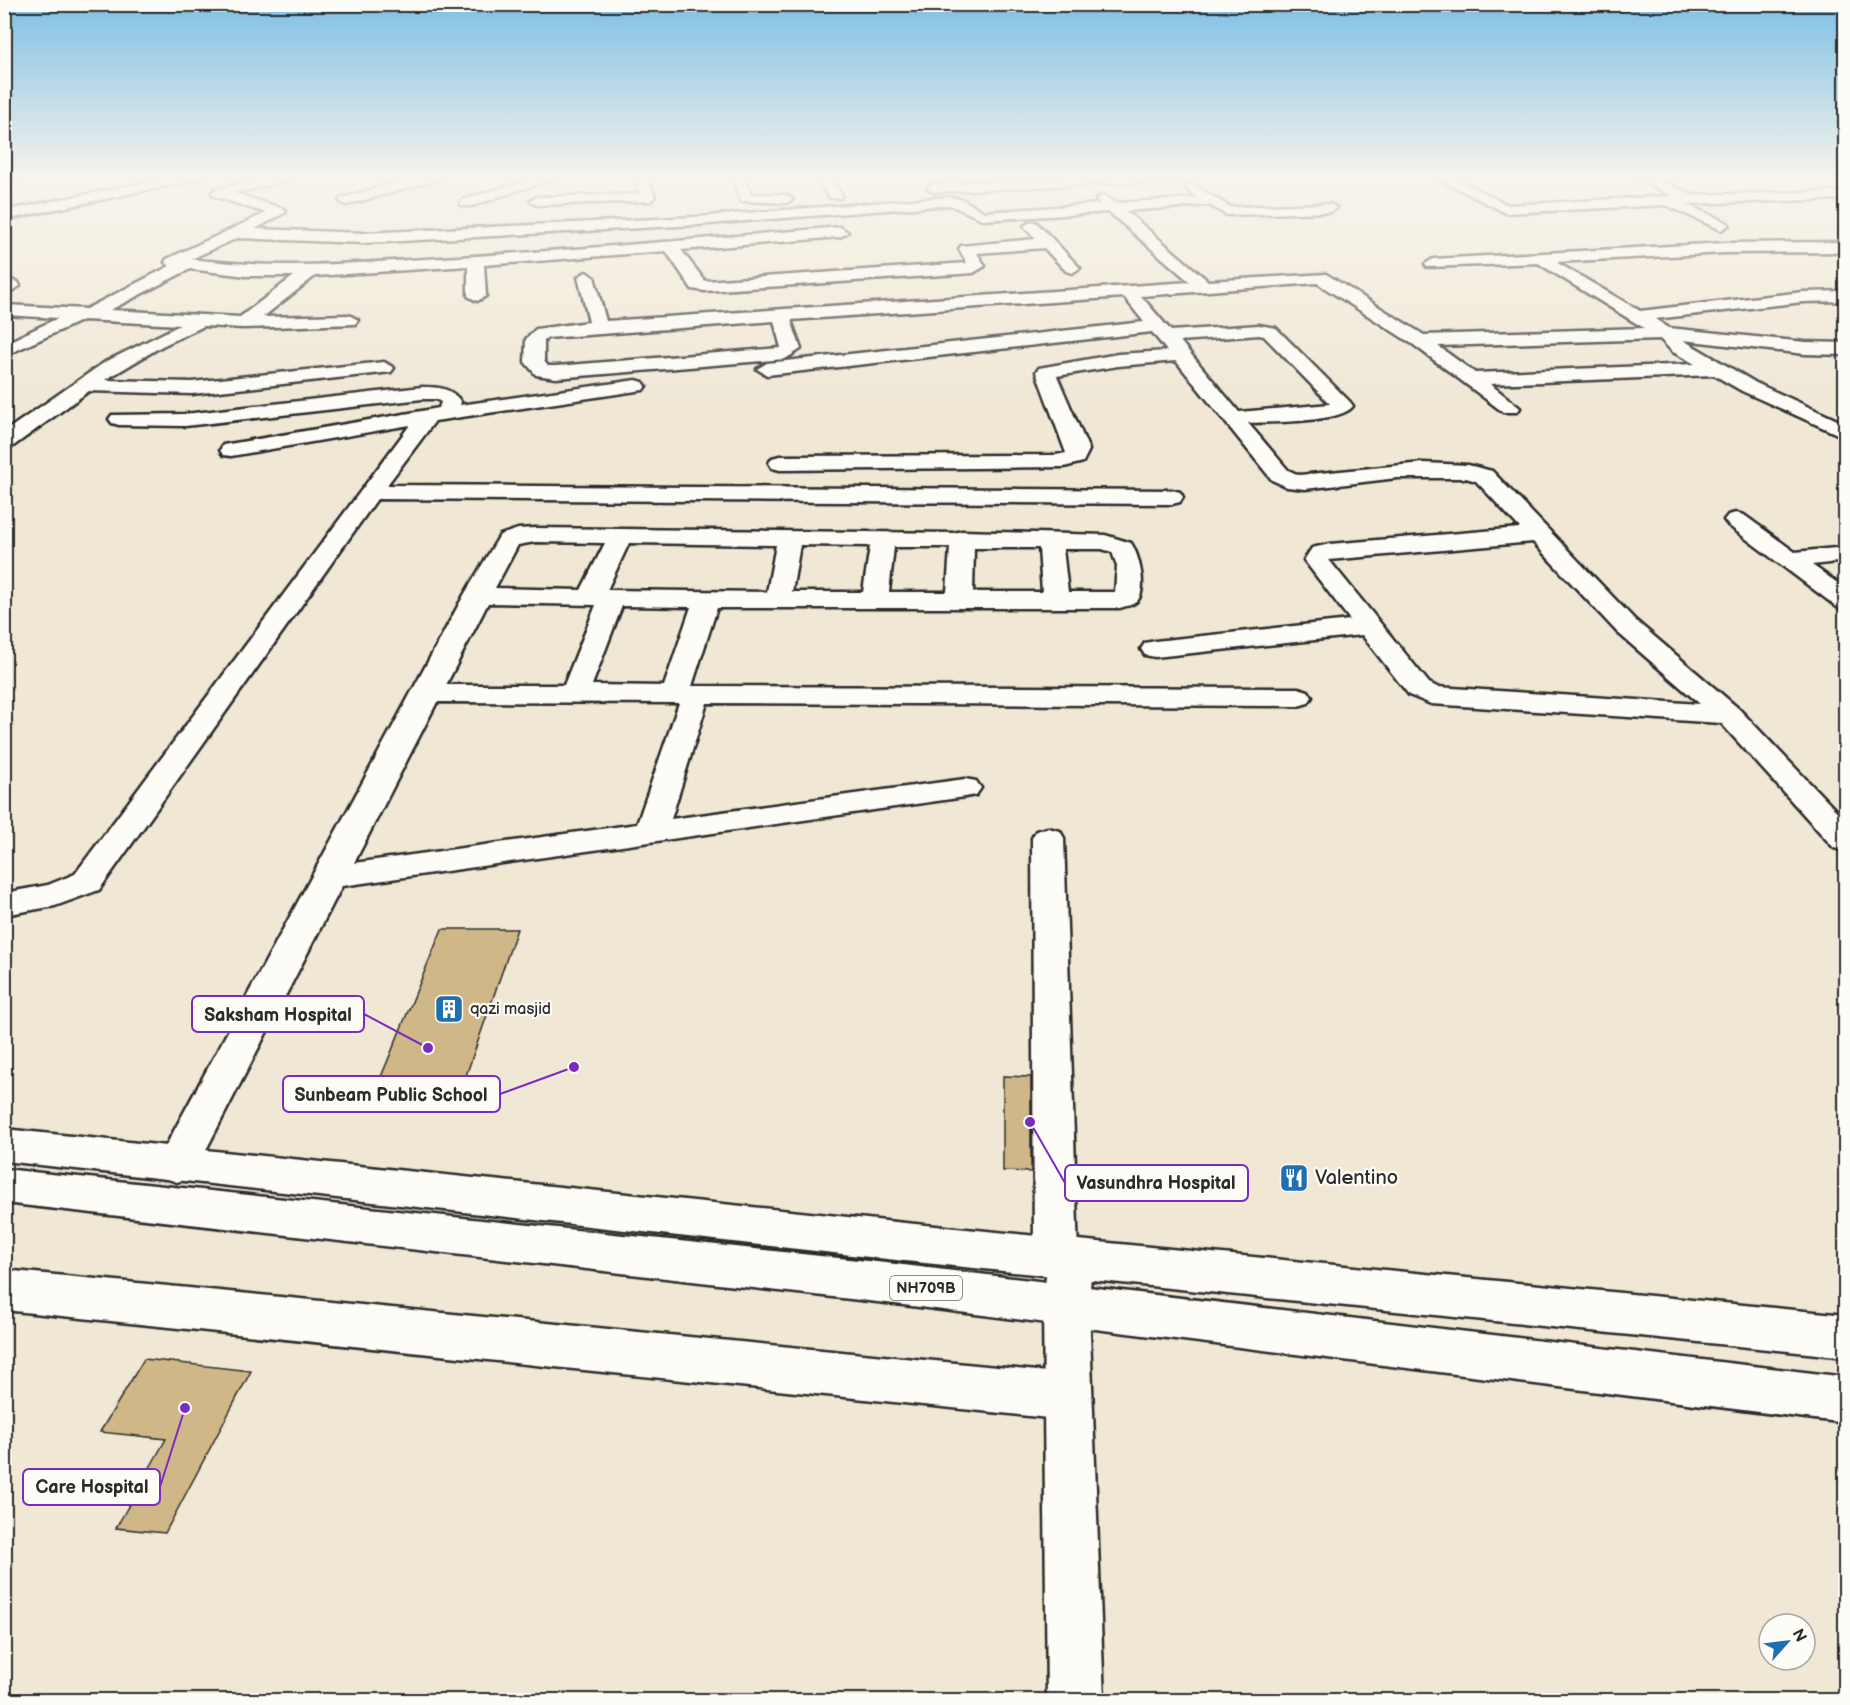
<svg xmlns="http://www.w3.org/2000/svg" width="1850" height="1705" font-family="'Balsamiq Sans',sans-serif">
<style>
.building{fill:#d0b787;stroke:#2b2b2b;stroke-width:1.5}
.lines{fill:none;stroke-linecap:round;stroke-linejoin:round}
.minor-casing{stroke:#2b2b2b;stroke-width:5}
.tertiary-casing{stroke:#2b2b2b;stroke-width:5}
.secondary-casing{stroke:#2b2b2b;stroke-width:5}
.trunk-casing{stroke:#2b2b2b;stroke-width:5}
.minor{fill:#fdfcf7;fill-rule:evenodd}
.tertiary{fill:#fdfcf7;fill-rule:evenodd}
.secondary{fill:#fdfcf7;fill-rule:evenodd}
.trunk{fill:#fdfcf7;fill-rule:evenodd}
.labels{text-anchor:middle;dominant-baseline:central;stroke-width:4.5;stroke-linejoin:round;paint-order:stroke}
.shield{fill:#fdfcf7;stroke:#6a6a68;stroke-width:1.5}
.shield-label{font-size:15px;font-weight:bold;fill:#2b2b2b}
.poi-label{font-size:16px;fill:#2b2b2b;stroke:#fdfcf7;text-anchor:start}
.near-poi-label{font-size:20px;fill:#2b2b2b;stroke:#fdfcf7;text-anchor:start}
.leader{fill:none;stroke:#7b2cbf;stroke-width:2}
.callout-dot{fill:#7b2cbf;stroke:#fdfcf7;stroke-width:2}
.callout{fill:#fdfcf7;stroke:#7b2cbf;stroke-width:2}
.callout-label{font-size:18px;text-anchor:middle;font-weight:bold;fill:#2b2b2b}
</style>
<rect width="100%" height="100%" fill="#f0e7d5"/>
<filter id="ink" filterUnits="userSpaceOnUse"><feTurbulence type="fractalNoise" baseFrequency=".0167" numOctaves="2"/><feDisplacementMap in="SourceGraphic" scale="12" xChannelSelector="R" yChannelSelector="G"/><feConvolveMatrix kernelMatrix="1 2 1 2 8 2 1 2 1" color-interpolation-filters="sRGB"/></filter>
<g filter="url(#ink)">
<g class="building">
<path d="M442 929H517L461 1090 376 1089Z"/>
<path d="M1003 1076 1031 1077V1172L1003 1171Z"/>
<path d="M144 1359 251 1371 165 1533 116 1528 166 1439 100 1432Z"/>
</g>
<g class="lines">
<g class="minor-casing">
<g id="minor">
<path d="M4 176H21L19 179 4 181Z"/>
<path d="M274 176H296L294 179 235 193 284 209 286 212 255 229 364 233 696 217 950 197 964 200 984 212 1100 204 1096 199 1103 195 1116 203 1197 198 1185 188 1192 184 1230 207 1330 204 1337 208 1330 212 1227 215 1209 205 1126 211 1208 281 1326 274 1424 335 1644 328 1538 263 1427 267 1425 264 1433 259 1725 243 1846 242V252L1725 253 1556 262 1640 311 1803 292 1846 291V301L1803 302 1655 319 1669 328 1805 342 1846 343V355L1805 354 1683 340 1756 383 1846 424V438L1742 391 1714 375 1490 384 1520 408 1517 412H1503L1414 345 1317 283 1141 296 1171 331 1259 325 1276 328 1350 402 1353 406C1341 423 1270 422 1248 423L1288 470 1299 475 1423 463 1468 465 1492 471 1635 620 1739 709 1846 821V851L1834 848 1721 723 1431 704 1409 695 1362 635 1155 657 1145 655 1141 649 1145 643 1155 641 1350 620 1304 560 1312 548 1330 544 1520 528 1476 481 1466 478H1397L1305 489 1287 487 1272 480 1176 361 1118 366 1057 376 1089 450 1083 462 1064 467 780 470 772 468 769 463 772 458 780 456 1056 455 1066 453 1036 372 1039 368 1118 354 1167 351 1152 332 767 375 757 369 767 363 1144 322 1124 297 791 320 801 349 785 359 556 378 536 375 525 362 526 339 536 329 589 322 578 277 586 272 594 277 606 321 1190 282 1109 212 984 220 950 205 696 225 364 243 237 238 191 259C283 271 368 262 459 257 586 249 713 238 840 227L848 232 840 237 681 250 705 281 967 263 959 249 961 246 1036 239 1024 226 1032 221 1037 223 1080 268 1072 273 1066 271 1044 248 977 253 985 266 973 273 705 291 692 289 666 251 484 265 486 296 477 301 468 296V266L315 276 263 317 349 315 358 320 355 324 244 328 204 326 162 346 105 380 192 382 384 362 394 368 391 372 192 394 89 391 12 447 4 448V432L105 362 180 325 83 320 4 356V344L58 318 4 315V305L86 309 170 266 165 262 167 259 266 213 214 196 212 193 214 190ZM190 269 246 276H294L240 317 110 310ZM774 321 781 348 556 366H548L544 361V341L547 338ZM1259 335 1264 336 1330 404 1239 412 1180 341ZM1660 339 1673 352 1695 364 1475 373 1438 346ZM1533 542 1617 632 1700 704 1437 687 1429 683 1329 560Z"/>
<path d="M421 176H442L440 179 346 205 339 201 341 198Z"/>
<path d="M541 176H561L472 206H462L460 203 462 200Z"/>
<path d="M633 176H647L655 196 651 201 537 205 530 201 537 197 640 194Z"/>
<path d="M730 176H744L751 194 786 195 793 199 786 203 741 201Z"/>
<path d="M815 176H829L842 195 840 198H830Z"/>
<path d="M1102 176H1184L1177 180 934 192 927 188 934 184Z"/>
<path d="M1433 176H1450L1508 205 1672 196 1635 176H1652L1692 195 1846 191V199L1686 204 1726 222 1729 225 1721 230 1666 205 1506 213Z"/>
<path d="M4 279 18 282 20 286 4 296Z"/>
<path d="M636 380 643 382 646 386 643 390 435 421 387 485 1172 490 1180 492 1183 497 1180 502 1172 504 377 499 99 890 55 906 4 915V893L48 885 75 874 410 425 231 456 223 455 220 450 223 445 439 408 441 402 436 399H422L185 426 119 425 112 423 109 419 112 415 185 414 422 387C439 387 451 388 461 402L460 405Z"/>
<path d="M1736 513 1744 515 1795 552 1846 547V561L1812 565 1846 589V610L1837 607 1728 525 1724 520 1728 515Z"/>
<path d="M535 528 954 533 962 531 1105 535 1131 543C1139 555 1147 587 1138 600 1134 605 1126 606 1120 608H717L692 686 1298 688 1308 691 1312 697 1308 703 1298 706 707 703 671 819 965 779 976 781 981 788 976 795 965 797 342 886 192 1177 177 1182 162 1177 156 1165 162 1153 464 595 500 535 518 529ZM535 542 605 543 581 590 495 588 518 545ZM629 543 776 545 767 592 607 590ZM800 545 870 546 863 592H792ZM894 547H950L947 592H889ZM974 548H1039L1042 592H973ZM1063 549H1102L1112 552 1117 566 1115 592H1068ZM488 603 596 605 564 685H446ZM622 606 691 607 664 686 592 685ZM437 702 679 703 637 824 354 863Z"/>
<path d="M1048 828 1060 831 1064 838 1078 1255 1072 1268 1056 1274 1040 1268 1034 1255 1032 838 1036 831Z"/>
<path d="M4 1270 1068 1374 1085 1381 1092 1397 1085 1413 1068 1420 4 1310Z"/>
</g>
</g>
<g class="tertiary-casing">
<path id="tertiary" d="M1070 1238 1086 1244 1092 1257 1089 1307 1104 1700H1047L1043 1307 1048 1257 1054 1244Z"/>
</g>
<g class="secondary-casing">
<path id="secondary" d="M177 176H202L195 180 4 220V211Z"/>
</g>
<g class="trunk-casing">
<g id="trunk">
<path d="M4 1129 905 1223 1846 1315V1357L905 1261 4 1161Z"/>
<path d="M4 1169 895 1264 1846 1377V1423L895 1304 4 1203Z"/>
</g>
</g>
<use href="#minor" class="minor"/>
<use href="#tertiary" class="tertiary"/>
<use href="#secondary" class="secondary"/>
<use href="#trunk" class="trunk"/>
</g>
</g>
<linearGradient id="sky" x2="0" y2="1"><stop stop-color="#7fc0e5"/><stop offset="0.43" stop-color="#f8f4ec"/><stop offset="1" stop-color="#f8f4ec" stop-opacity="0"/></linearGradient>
<rect width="1850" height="414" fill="url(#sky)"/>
<defs>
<g id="building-square" transform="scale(1.5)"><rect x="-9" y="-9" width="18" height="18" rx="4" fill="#1f6fb2" stroke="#fdfcf7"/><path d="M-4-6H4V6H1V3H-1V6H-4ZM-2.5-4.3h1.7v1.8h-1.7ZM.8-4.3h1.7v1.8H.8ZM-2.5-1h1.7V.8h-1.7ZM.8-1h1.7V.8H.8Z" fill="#fff"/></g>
<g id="restaurant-square" transform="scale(1.5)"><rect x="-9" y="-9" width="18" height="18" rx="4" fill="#1f6fb2" stroke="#fdfcf7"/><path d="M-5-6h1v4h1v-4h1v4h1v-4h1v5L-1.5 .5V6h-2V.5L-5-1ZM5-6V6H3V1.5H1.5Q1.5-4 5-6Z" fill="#fff"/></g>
</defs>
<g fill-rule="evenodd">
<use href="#building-square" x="449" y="1009"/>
<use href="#restaurant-square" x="1294" y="1178"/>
</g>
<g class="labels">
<rect class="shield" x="890" y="1276" width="72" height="24" rx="4.5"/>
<g class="shield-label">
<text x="926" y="1288">NH709B</text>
</g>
<g class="poi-label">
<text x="470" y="1009">qazi masjid</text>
</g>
<g class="near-poi-label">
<text x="1315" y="1178">Valentino</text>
</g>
</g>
<path class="leader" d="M428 1048L364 1014M574 1067L500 1094M1030 1122L1065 1183M185 1408L160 1487"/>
<g class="callout-dot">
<circle cx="428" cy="1048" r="6"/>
<circle cx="574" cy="1067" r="6"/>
<circle cx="1030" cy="1122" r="6"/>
<circle cx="185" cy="1408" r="6"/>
</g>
<g class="callout">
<rect x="192" y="996" width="172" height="36" rx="6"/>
<rect x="283" y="1076" width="217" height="36" rx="6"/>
<rect x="1065" y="1165" width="183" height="36" rx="6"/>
<rect x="23" y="1469" width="137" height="36" rx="6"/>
</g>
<g class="callout-label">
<text x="278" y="1021">Saksham Hospital</text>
<text x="391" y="1101">Sunbeam Public School</text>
<text x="1156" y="1189">Vasundhra Hospital</text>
<text x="92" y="1493">Care Hospital</text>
</g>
<rect width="1850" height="1705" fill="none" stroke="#fdfcf7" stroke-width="24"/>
<rect x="12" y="12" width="1826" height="1681" fill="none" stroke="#2b2b2b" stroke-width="2" filter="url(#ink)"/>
<g transform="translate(1787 1642) rotate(62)"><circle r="28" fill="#fdfcf7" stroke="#a9a8a5" stroke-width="1.5"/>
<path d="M0-4.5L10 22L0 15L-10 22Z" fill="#1f6fb2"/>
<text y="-9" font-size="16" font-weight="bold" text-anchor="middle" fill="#2b2b2b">N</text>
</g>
</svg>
